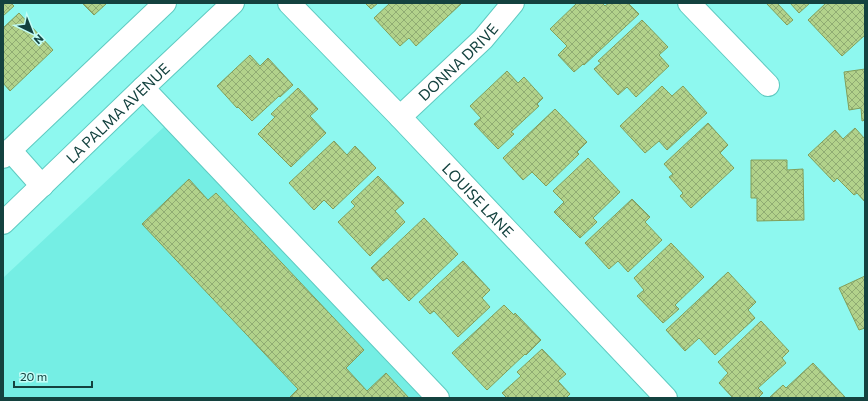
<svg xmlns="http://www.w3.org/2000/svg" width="868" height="401" font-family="Commissioner,sans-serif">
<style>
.built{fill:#75eee4}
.building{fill:url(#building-cross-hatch);stroke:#819f5b}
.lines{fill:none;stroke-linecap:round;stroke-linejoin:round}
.minor-casing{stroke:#5ecac1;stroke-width:24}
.major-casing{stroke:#5ecac1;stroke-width:24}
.minor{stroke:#fff;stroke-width:22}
.major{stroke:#fff;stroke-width:22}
.labels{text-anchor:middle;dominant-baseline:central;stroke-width:3;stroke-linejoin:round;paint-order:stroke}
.street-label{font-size:15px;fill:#14423f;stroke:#c2fdf7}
</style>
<defs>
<pattern id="building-cross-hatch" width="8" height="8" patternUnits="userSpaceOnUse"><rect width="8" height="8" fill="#b2d28b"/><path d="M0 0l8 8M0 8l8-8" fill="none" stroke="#90ac73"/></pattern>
</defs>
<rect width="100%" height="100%" fill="#8ef8ef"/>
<path class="built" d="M165 126 423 398H3V278Z"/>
<g class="building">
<path d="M3 3H13L12 4 14 6 3 16Z"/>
<path d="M82 3H105L106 4 94 15Z"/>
<path d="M365 3H378L371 9Z"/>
<path d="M390 3H462L416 46 409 38 400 46 374 18Z"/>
<path d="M577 3H602L605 6 609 3H628L639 14 584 65 583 64 574 72 558 55 567 46 550 29Z"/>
<path d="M766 3H777L793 20 787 25Z"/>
<path d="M790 3H810L799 13Z"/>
<path d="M826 3H865V35L842 56 808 20Z"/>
<path d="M19 13 53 50 10 91 3 83V28Z"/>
<path d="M642 20 668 47 659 55 669 66 636 97 627 87 618 95 594 69 601 63 598 61Z"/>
<path d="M250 55 260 66 268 58 293 85 280 97 279 96 252 121 238 107 237 108 217 86Z"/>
<path d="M865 69V120L862 121 861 108 849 110 844 72Z"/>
<path d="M507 71 518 83 524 77 543 98 537 104 539 106 511 132 514 134 498 149 474 124 481 118 470 106Z"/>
<path d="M662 86 672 96 683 86 707 113 667 150 659 141 645 153 620 126Z"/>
<path d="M298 88 318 109 310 116 326 133 291 167 258 134 275 117 271 114Z"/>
<path d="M555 109 587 142 577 152 579 154 546 186 532 172 523 180 503 158Z"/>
<path d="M708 123 728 145 720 153 734 168 691 208 680 196 683 193 669 177 673 174 664 164Z"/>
<path d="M855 128 865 139V202L857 193 854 195 837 178 834 182 808 155 835 130 843 139Z"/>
<path d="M334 141 347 155 355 146 376 168 333 209 324 200 314 210 289 183Z"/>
<path d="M588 158 620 192 593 218 597 222 580 238 554 212 564 202 553 191Z"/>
<path d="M751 160H787V170L803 169 804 220 757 221V198H751Z"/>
<path d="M378 176 404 203 395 211 405 222 370 256 338 222 355 206 351 202Z"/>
<path d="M189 179 208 200 216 193 364 350 346 368 367 391 386 373 409 398H289L298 389 142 224Z"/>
<path d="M632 199 650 217 645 222 662 240 628 272 618 261 609 269 585 243Z"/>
<path d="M424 218 458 254 409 301 387 278 383 281 371 268Z"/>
<path d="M671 243 704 277 675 305 679 309 663 323 637 296 644 290 634 278Z"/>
<path d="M463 261 490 290 482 298 490 307 458 337 434 311 430 314 419 302Z"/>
<path d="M728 272 756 302 748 310 755 318 715 355 699 338 685 351 666 330Z"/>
<path d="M865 276V328L859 330 839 288Z"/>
<path d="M504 305 514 315 515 313 541 340 526 355 525 354 487 390 452 353Z"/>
<path d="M761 321 789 351 782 358 786 363 758 388 763 393 758 398H733L719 383 728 373 718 362Z"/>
<path d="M542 349 566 374 558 381 570 394 566 398H507L502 393 521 376 517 372Z"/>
<path d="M813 363 845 397 844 398H769L783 385 786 388Z"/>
</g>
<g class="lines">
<g class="minor-casing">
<g id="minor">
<path id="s1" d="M289 3 400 117 666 398"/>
<path d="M689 3 768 85"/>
<path d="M143 88 438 398"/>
<path id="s2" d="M400 117 483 39 513 3"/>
</g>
</g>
<g class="major-casing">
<g id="major">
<path d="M10 150 42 186"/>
<path d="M3 157 165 3"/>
<path id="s3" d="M3 223 143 88 233 3"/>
</g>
</g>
<use href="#minor" class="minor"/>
<use href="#major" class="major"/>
</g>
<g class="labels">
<g class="street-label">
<text stroke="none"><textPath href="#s2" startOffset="80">DONNA DRIVE</textPath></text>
<text stroke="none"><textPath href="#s3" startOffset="159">LA PALMA AVENUE</textPath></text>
<text stroke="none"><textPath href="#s1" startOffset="273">LOUISE LANE</textPath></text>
</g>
</g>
<rect width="868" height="401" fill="none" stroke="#14423f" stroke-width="8"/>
<g transform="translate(32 32) rotate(137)" stroke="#c2fdf7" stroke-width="3" paint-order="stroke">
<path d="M0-3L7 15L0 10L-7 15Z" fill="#14423f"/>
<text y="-6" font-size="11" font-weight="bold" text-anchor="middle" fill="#14423f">N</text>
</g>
<path d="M14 381v6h78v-6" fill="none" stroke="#14423f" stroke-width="2"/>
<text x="20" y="381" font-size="12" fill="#14423f" stroke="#c2fdf7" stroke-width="3" paint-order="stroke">20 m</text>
</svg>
